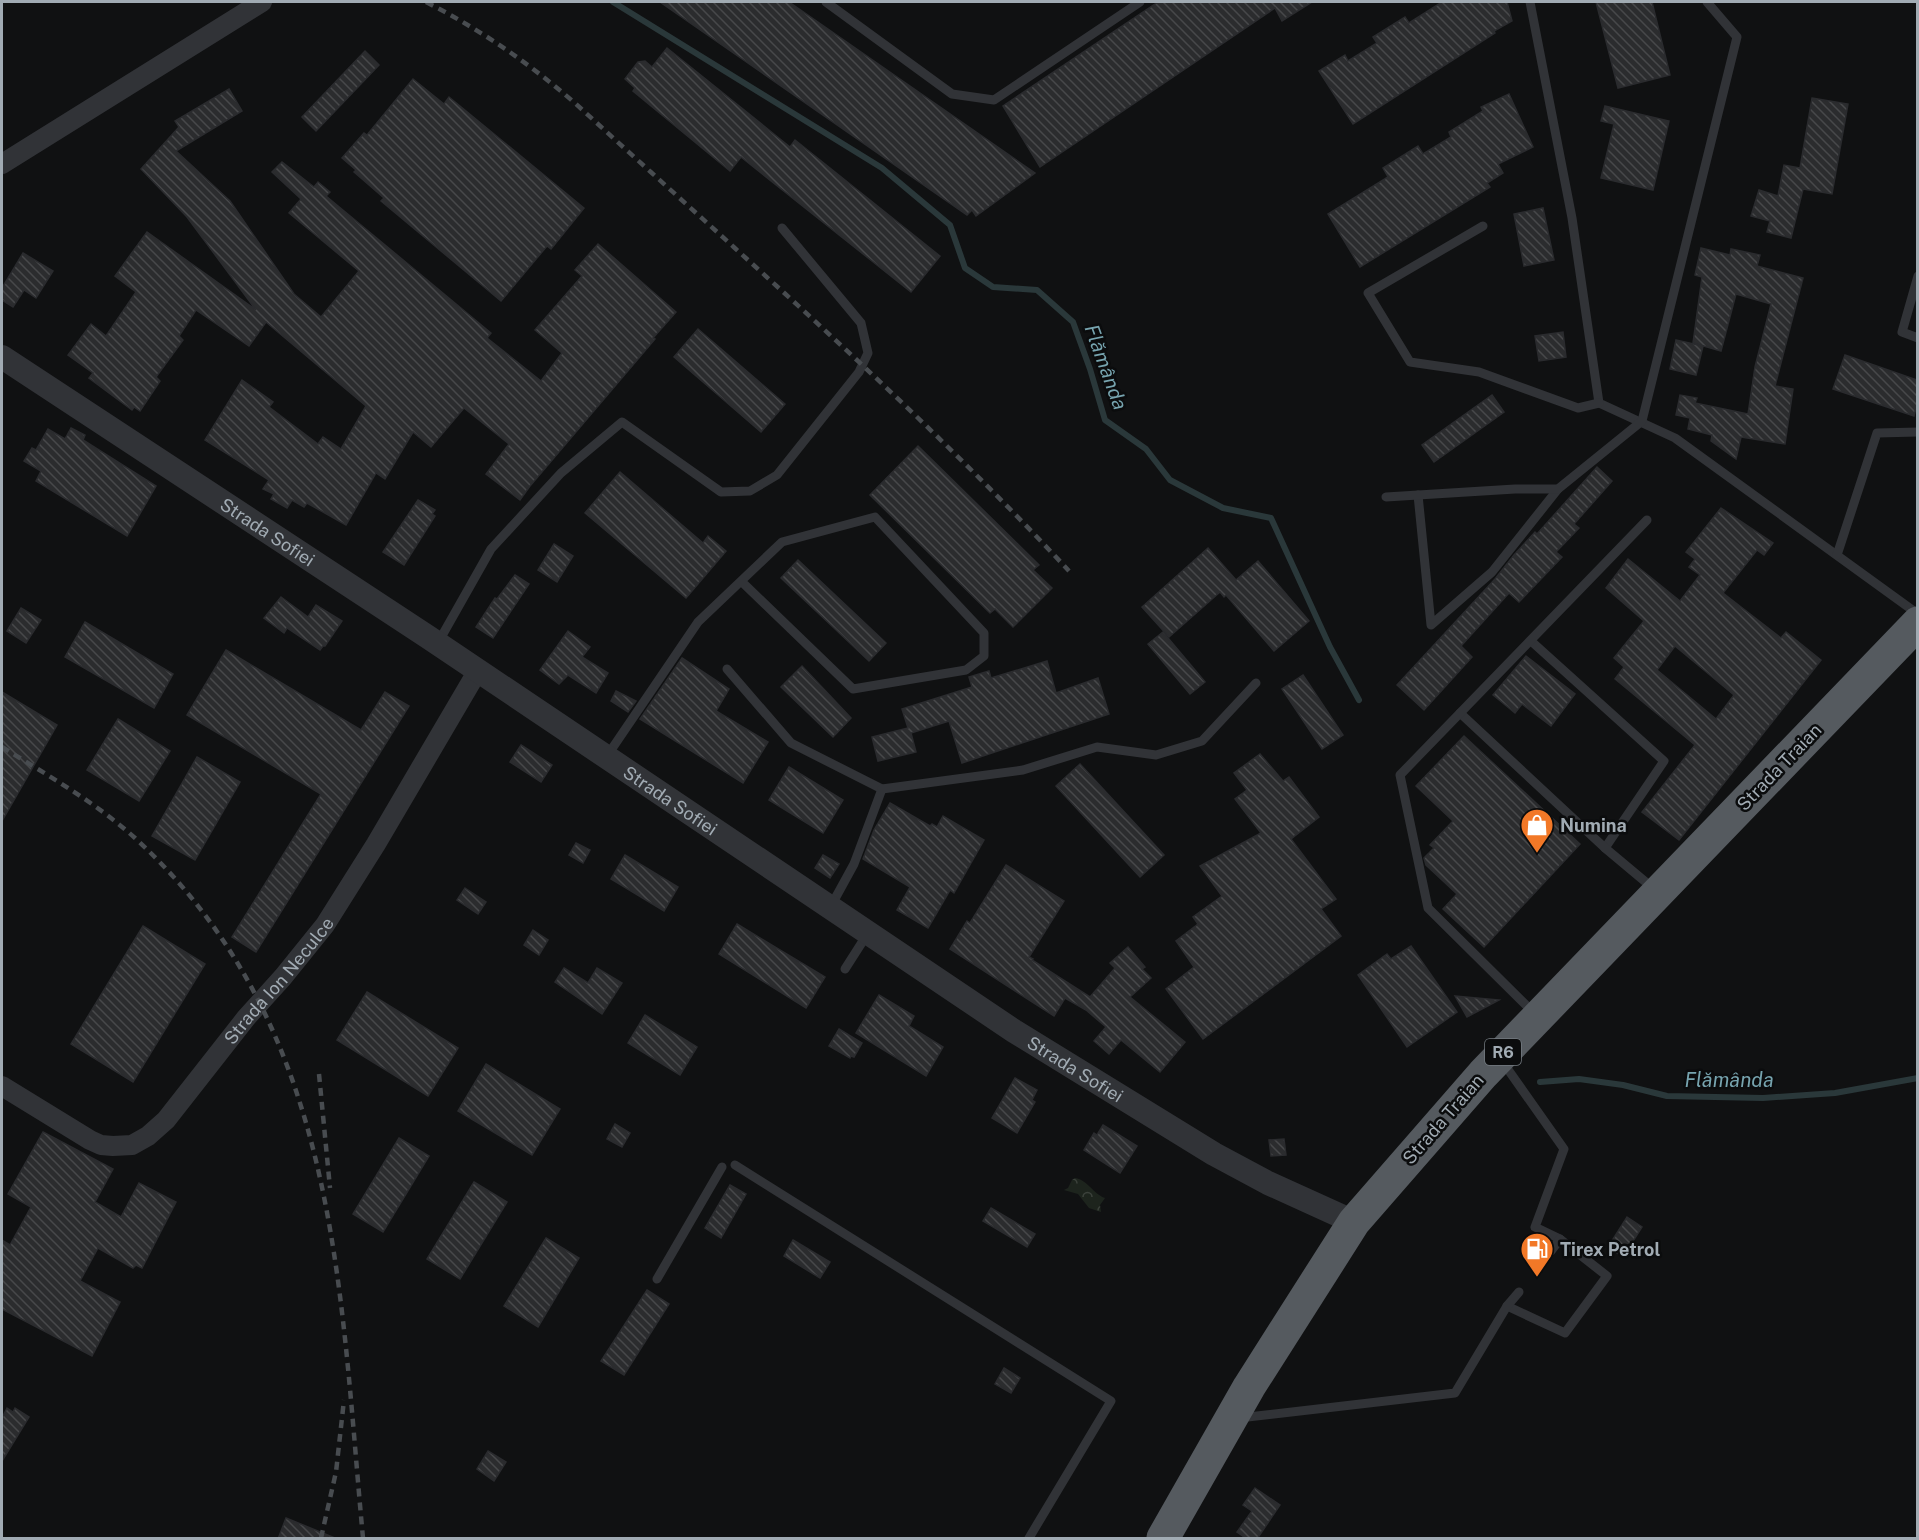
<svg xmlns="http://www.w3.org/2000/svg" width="1919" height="1540" font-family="'Public Sans',sans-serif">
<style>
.forest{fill:url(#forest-crowns)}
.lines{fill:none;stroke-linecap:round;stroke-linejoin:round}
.stream{stroke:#2a383a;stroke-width:6}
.building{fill:url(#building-back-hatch);stroke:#2a2b2e;stroke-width:1.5;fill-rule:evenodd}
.service{stroke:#313337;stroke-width:9}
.minor{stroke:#313337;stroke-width:20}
.tertiary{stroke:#313337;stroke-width:24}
.trunk{stroke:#555a5f;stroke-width:33}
.rail{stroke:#484c50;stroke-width:4.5;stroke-dasharray:8 6;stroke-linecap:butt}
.labels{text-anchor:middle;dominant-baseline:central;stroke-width:5;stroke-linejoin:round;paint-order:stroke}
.shield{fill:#0b0c0d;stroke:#747b81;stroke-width:1.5}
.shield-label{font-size:16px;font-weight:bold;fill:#a1abb3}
.street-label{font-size:18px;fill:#a1abb3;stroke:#0b0c0d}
.poi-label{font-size:18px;font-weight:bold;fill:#a1abb3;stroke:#0b0c0d;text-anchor:start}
.water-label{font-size:20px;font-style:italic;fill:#77a4af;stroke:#0b0c0d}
</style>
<defs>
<pattern id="forest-crowns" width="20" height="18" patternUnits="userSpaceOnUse" patternTransform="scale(1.5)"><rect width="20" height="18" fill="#1d241d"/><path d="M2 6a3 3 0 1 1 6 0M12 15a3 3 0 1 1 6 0" fill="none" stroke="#3b413b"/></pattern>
<pattern id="building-back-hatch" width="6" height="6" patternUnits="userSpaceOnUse" patternTransform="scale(1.5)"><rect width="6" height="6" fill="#2b2c2e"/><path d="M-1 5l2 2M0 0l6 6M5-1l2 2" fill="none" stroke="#47484a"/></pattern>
</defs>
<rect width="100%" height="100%" fill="#101112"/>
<path class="forest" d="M1075 1178C1088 1180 1093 1194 1105 1198L1100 1205 1101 1212 1089 1208 1078 1194 1064 1190 1068 1188 1072 1180Z"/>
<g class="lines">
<g class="stream">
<path d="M613 2 882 168 950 225 965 268 993 287 1037 290 1073 322 1090 369 1105 420 1146 449 1170 480 1223 508 1271 518 1330 647 1359 700"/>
<path d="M1540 1082 1579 1079 1623 1085 1667 1096 1763 1098 1835 1093 1918 1078"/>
</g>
</g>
<g class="building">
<path d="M660 2H789L1035 173 976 216 972 210 967 215Z"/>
<path d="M1158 2H1312L1282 21 1275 8 1040 167 1003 106Z"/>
<path d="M1442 2H1507L1512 21 1494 31 1495 33 1353 124 1319 71 1345 55 1348 61 1377 43 1373 37 1405 17 1409 23Z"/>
<path d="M1596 2H1652L1670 75 1618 88Z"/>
<path d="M667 48 790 147 795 140 940 256 911 292 741 157 730 171 633 91 635 88 625 79 638 62 645 61 652 67Z"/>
<path d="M365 51 379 65 316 131 302 117Z"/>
<path d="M413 79 444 104 449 97 584 208 551 249 547 246 501 301 381 201 384 198 354 172 356 170 342 158 364 133 367 135Z"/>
<path d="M229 89 242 111 176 151 230 201 294 294 321 317 359 271 289 213 301 199 272 172 282 162 314 187 318 182 330 192 326 196 491 333 487 338 541 381 562 353 535 330 582 276 575 270 598 244 676 312 653 338 655 339 530 486 520 500 486 474 509 444 464 408 431 447 413 432 385 479 376 473 346 525 307 503 304 507 292 500 287 508 271 499 274 494 263 489 269 480 205 440 242 380 273 402 269 407 318 444 323 437 341 449 366 406 266 322 249 346 196 310 179 336 183 340 156 377 160 381 140 411 134 407 132 410 89 378 93 373 68 355 91 324 106 336 136 292 115 276 147 232 256 310 187 217 141 169 179 127 175 121Z"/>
<path d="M1509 94 1533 147 1498 164 1503 173 1487 183 1490 187 1360 267 1328 214 1388 177 1383 168 1418 146 1423 154 1451 137 1449 132 1483 111 1481 107Z"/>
<path d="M1812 98 1848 104 1832 194 1803 189 1791 238 1767 232 1770 221 1751 216 1759 190 1778 196 1784 165 1800 168Z"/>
<path d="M1605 106 1669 121 1653 190 1601 178 1614 124 1601 121Z"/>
<path d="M1543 208 1554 260 1524 266 1514 214Z"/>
<path d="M1701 248 1730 255 1731 249 1760 255 1757 266 1803 278 1775 386 1793 389 1785 444 1741 437 1736 459 1711 441 1712 435 1688 429 1690 418 1676 415 1680 395 1697 398 1695 403 1748 414 1755 367 1771 304 1736 294 1721 351 1693 343 1702 277 1695 275Z"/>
<path d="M23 253 53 271 36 298 24 290 13 307 2 300V288Z"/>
<path d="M698 329 785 404 761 432 674 357Z"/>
<path d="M1563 332 1566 357 1539 361 1535 336Z"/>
<path d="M1676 340 1703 346 1696 375 1670 369Z"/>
<path d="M1845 355 1917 380V404L1914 416 1833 389Z"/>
<path d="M1492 395 1504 412 1434 462 1422 445Z"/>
<path d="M71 428 85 435 83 440 156 486 127 536 36 481 41 471 24 461 32 448 36 450 48 429 65 439Z"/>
<path d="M918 446 1039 565 1033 570 1052 588 1013 627 995 609 990 613 870 495Z"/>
<path d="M1597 467 1612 481 1574 524 1579 528 1556 552 1562 557 1519 602 1509 593 1461 646 1472 657 1424 710 1397 685 1495 579 1514 555 1535 532 1537 534Z"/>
<path d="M620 472 703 543 708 536 726 551 686 598 585 513Z"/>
<path d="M418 500 435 510 432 514 435 516 404 565 383 552Z"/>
<path d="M1721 508 1773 543 1764 555 1757 550 1723 593 1781 638 1786 632 1821 660 1679 840 1642 812 1695 745 1615 679 1624 667 1614 658 1644 621 1606 588 1628 559 1680 601 1700 575 1689 567 1695 559 1686 552ZM1675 646 1734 695 1716 719 1657 670Z"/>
<path d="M554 544 573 556 557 582 538 570Z"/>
<path d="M1208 548 1236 580 1258 561 1309 621 1274 651 1226 595 1224 597 1220 592 1169 637 1142 607Z"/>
<path d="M798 560 886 643 869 661 781 578Z"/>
<path d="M515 575 529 584 493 638 476 627 495 598 497 599Z"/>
<path d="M281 597 308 617 316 605 342 621 325 646H323L320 650 287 628 284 633 264 618Z"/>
<path d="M21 608 41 620 26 643 7 631Z"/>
<path d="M85 622 173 674 154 708 65 657Z"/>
<path d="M568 631 590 647 582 657 608 673 596 693 568 675 559 684 540 670Z"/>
<path d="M1163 632 1205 682 1190 694 1148 644Z"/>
<path d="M226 650 361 730 385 692 409 706 256 952 232 937 321 794 187 715Z"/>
<path d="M1526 656 1575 694 1551 726 1522 704 1515 713 1493 695Z"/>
<path d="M682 658 729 689 716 711 768 742 743 783 640 719Z"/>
<path d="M1047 661 1056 693 1098 678 1109 714 962 763 949 721 911 733 916 752 878 761 872 737 908 728 902 709 972 687 969 677 989 671 991 678Z"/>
<path d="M802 666 851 718 833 737 781 687Z"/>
<path d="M1303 675 1343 735 1322 749 1282 689Z"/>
<path d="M616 691 636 701 628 712 611 701Z"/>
<path d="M2 692 57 725 2 821Z"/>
<path d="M118 719 170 751 139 801 87 770Z"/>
<path d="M1464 736 1580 844 1484 947 1443 909 1457 894 1426 865 1424 858 1434 848 1430 845 1453 821 1416 786Z"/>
<path d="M521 745 552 765 541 782 510 762Z"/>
<path d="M1260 754 1283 781 1289 777 1319 817 1291 839 1336 899 1321 909 1341 936 1203 1039 1166 989 1194 967 1176 941 1198 924 1193 917 1222 896 1200 866 1261 833 1235 799 1247 790 1234 773Z"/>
<path d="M197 757 240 782 195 860 152 836Z"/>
<path d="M1080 764 1164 855 1140 877 1056 786Z"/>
<path d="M789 767 843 800 823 833 769 800Z"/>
<path d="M890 803 930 826 932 824 937 827 943 816 984 840 954 893 950 890 928 928 897 910 910 887 863 859 874 830Z"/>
<path d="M576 843 590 850 583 863 569 855Z"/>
<path d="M625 855 678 887 664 911 611 879Z"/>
<path d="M823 855 839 864 830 878 815 868Z"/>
<path d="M1006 865 1064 901 1029 957 1033 959 1032 960 1090 997 1115 968 1110 963 1128 947 1145 967 1142 969 1151 978 1130 997 1185 1042 1160 1072 1121 1040 1109 1054 1094 1041 1106 1027 1086 1010 1065 998 1054 1016 950 949 967 921 970 923Z"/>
<path d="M465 888 486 902 478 914 457 900Z"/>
<path d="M737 924 825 977 806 1008 719 954Z"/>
<path d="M143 926 205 964 133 1082 71 1044Z"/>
<path d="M533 930 548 940 539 955 524 945Z"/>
<path d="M1411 946 1457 1012 1407 1047 1358 975 1387 954 1391 959Z"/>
<path d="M564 968 588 983 597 968 622 983 602 1014 555 982Z"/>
<path d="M367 992 458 1048 428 1096 337 1040Z"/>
<path d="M879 995 914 1016 909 1026 943 1047 926 1076 856 1033Z"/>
<path d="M1455 996 1499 1000 1467 1017Z"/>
<path d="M645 1015 697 1047 680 1075 628 1043Z"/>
<path d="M839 1029 862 1043 854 1057 851 1056 850 1058 829 1046Z"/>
<path d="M486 1064 560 1109 532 1155 458 1111Z"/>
<path d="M1015 1078 1037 1090 1032 1100 1035 1102 1017 1133 992 1118Z"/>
<path d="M615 1124 630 1133 622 1147 607 1139Z"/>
<path d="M1103 1125 1137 1146 1120 1173 1084 1150 1094 1133 1097 1135Z"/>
<path d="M43 1132 113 1169 95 1202 121 1217 139 1183 176 1202 142 1268 136 1265 133 1268 98 1248 80 1281 120 1302 92 1356 2 1309V1240L10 1245 31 1207 8 1194Z"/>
<path d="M399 1138 429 1156 383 1232 353 1214Z"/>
<path d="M1284 1139 1286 1155 1271 1156 1269 1140Z"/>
<path d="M474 1182 507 1202 460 1279 427 1259Z"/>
<path d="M730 1185 746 1194 721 1238 705 1228Z"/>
<path d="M991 1208 1035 1234 1027 1247 983 1221Z"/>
<path d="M1627 1217 1642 1227 1623 1257 1608 1247Z"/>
<path d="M546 1238 579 1258 538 1327 504 1306Z"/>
<path d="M793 1240 830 1262 820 1278 784 1256Z"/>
<path d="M647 1290 669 1304 624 1375 601 1361Z"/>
<path d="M1004 1368 1020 1378 1011 1393 995 1384Z"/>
<path d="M7 1408 13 1412 15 1408 29 1417 2 1461V1418Z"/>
<path d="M488 1451 506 1462 494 1481 477 1469Z"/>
<path d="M1255 1488 1280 1505 1257 1539H1247L1237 1532 1252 1511 1243 1505Z"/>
<path d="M286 1518 335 1538V1539H278Z"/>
</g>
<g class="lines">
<g class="service">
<path d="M826 2 952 94 994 100 1140 2"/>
<path d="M1530 2 1572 218 1599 403 1675 438 1918 614"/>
<path d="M1483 226 1368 293 1410 362 1479 372 1578 408 1599 403"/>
<path d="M1918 276 1902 332 1918 338"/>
<path d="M1418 495 1431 625 1492 572 1558 489"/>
<path d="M1386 497 1515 489H1558L1642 421 1737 37 1707 2"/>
<path d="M1837 555 1877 433 1918 432"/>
<path d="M439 641 491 549 561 473 622 422 721 492 750 491 777 475 859 372 868 353 861 323 782 228"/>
<path d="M1531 641 1664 761 1605 848"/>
<path d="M727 669 791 743 882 789"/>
<path d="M1460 713 1605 848 1654 889"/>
<path d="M607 756 698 622 782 542 875 517 984 633V656L966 670 853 689 741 581"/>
<path d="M831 906 854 864 882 789 1023 770 1097 747 1156 755 1202 741 1256 683"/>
<path d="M845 969 868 933"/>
<path d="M1534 1013 1428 908 1400 775 1647 520"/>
<path d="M1502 1061 1564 1149 1535 1227 1560 1239 1607 1276 1565 1333 1507 1306"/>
<path d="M735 1165 1111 1401 1029 1538"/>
<path d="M1551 1251 1560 1239"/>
<path d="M657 1279 722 1167"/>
<path d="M1239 1418 1455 1393 1507 1306 1519 1292"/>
</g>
<g class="minor">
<path d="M2 164 262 2"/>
<path id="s1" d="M2 1086 90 1140 101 1145 113 1146 132 1145 148 1136 166 1120 246 1018 283 977 325 925 376 844 477 672"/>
</g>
<path class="tertiary" id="s2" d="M2 357 428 637 1014 1031 1214 1154 1268 1183 1354 1222"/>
<path class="trunk" d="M1163 1538 1249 1387 1354 1222 1483 1074 1918 623"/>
<g class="rail">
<path d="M426 2C481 30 529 63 576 104 743 257 915 405 1069 571"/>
<path d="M2 747C47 775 95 802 135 838 339 1026 339 1283 363 1538"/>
<path d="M319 1074 330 1188"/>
<path d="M321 1538 336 1472 344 1400"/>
</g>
</g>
<defs>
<g id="shop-pin" transform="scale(1.725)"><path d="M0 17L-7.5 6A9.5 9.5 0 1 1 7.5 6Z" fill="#f27827" stroke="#0b0c0d"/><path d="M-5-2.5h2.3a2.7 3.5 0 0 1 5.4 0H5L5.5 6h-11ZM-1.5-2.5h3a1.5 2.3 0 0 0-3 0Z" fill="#fff"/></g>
<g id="fuel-pin" transform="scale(1.725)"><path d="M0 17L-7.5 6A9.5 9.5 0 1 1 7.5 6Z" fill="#f27827" stroke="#0b0c0d"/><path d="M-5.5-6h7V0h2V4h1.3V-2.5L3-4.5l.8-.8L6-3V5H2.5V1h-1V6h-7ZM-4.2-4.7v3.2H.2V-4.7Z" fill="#fff"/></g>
</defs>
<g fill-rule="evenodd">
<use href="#shop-pin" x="1537" y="825"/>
<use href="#fuel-pin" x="1537" y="1249"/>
</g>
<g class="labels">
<rect class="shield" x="1485" y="1039" width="36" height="26" rx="4.5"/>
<g class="shield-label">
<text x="1503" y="1052">R6</text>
</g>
<g class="street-label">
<text stroke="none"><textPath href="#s2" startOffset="318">Strada Sofiei</textPath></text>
<text transform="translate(1779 767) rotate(-46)">Strada Trаian</text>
<text stroke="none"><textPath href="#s2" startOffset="802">Strada Sofiei</textPath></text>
<text stroke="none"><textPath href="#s1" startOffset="368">Strada Ion Neculce</textPath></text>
<text stroke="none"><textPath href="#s2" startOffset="1288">Strada Sofiei</textPath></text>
<text transform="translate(1443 1119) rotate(-49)">Strada Trаian</text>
</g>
<g class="poi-label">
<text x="1560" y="825">Numina</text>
<text x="1560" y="1249">Tirex Petrol</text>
</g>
<g class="water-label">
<text transform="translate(1106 367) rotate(70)">Flămânda</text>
<text x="1729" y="1080">Flămânda</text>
</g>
</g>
<rect width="1919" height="1540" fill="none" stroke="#a1abb3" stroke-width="6"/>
</svg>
